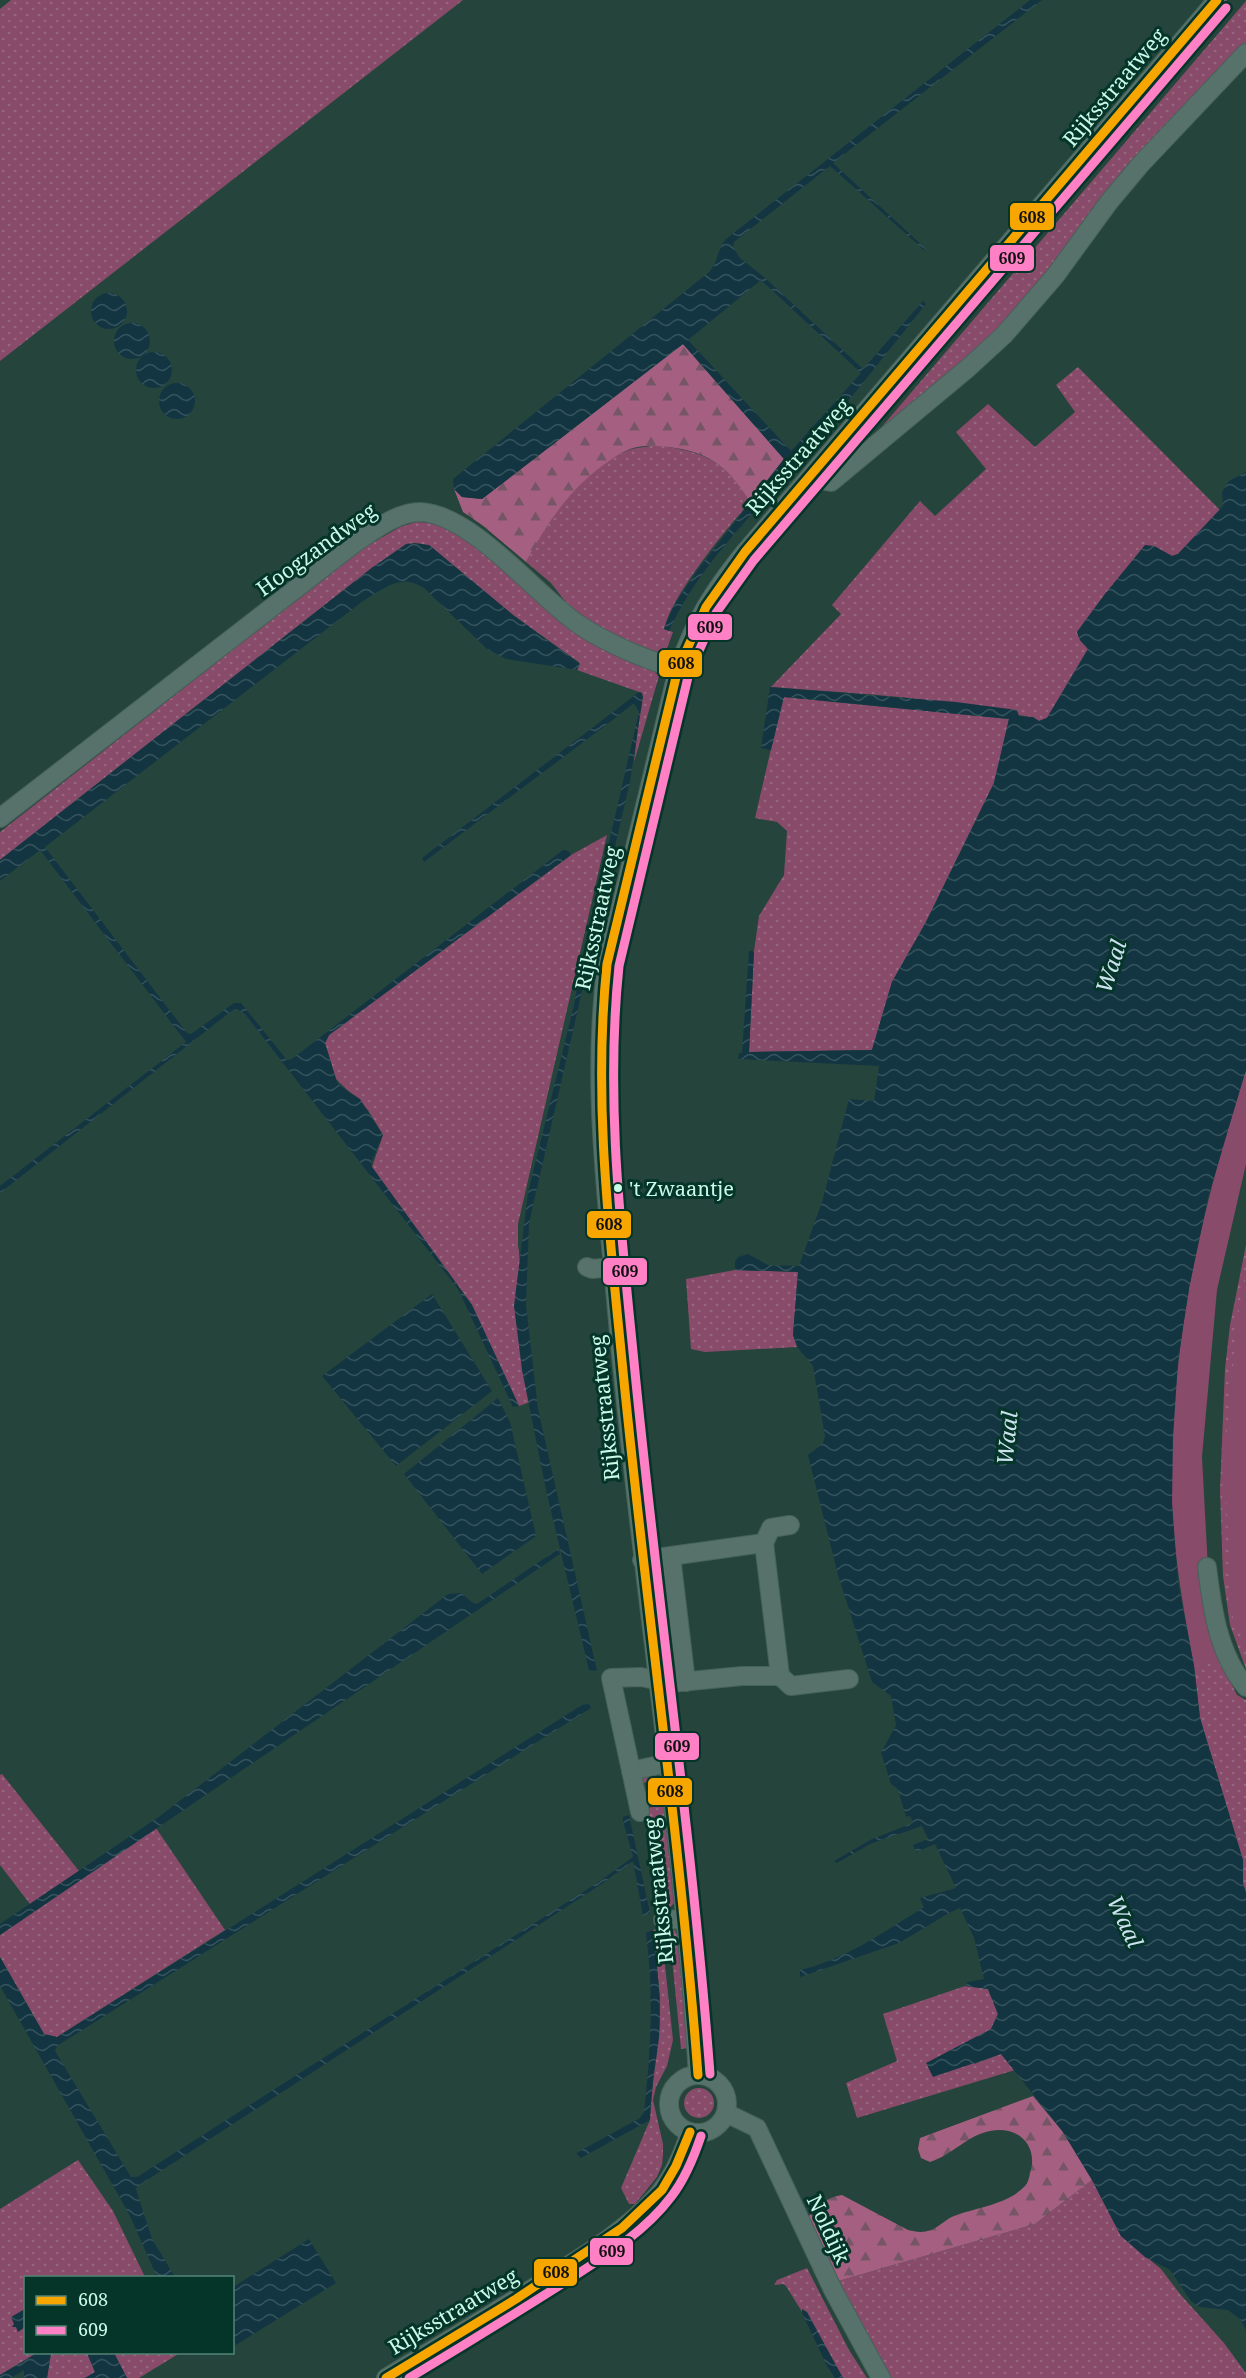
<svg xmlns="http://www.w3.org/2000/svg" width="1246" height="2378" font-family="'Noto Serif',serif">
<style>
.grass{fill:url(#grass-dots)}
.forest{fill:url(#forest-firs)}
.park{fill:#884b6a}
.water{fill:url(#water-waves);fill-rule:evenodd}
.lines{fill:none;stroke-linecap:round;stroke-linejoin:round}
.minor-casing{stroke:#456259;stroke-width:20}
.minor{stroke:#57726a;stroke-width:18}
.bus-1-casing{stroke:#043528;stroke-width:14}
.bus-2-casing{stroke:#043528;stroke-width:14}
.bus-1{stroke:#f7a600;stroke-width:9}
.bus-2{stroke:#ff80c5;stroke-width:9}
.bus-dot{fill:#cafae8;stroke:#043528;stroke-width:2}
.labels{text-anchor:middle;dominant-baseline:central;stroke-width:6;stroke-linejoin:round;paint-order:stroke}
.bus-label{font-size:20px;fill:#cafae8;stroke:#043528;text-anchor:start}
.street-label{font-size:21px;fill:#cafae8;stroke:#043528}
.water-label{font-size:22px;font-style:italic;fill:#cce3ef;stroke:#043528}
.line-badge{stroke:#043528;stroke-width:2}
.pale-badge-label{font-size:16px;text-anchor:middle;font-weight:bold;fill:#111}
</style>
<defs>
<pattern id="grass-dots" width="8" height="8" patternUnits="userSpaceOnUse" patternTransform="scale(1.5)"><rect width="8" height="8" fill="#884b6a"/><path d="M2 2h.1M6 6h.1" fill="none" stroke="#97667f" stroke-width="1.8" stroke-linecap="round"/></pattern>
<pattern id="forest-firs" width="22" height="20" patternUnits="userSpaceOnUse" patternTransform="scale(1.5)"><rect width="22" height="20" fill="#a55f81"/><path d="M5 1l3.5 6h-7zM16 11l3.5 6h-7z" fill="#765666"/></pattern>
<pattern id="water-waves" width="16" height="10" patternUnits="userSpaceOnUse" patternTransform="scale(1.5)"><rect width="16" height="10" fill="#133542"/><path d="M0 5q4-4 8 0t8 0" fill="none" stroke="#34535d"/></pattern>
</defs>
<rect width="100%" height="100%" fill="#25443b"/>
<g class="grass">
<path d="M11 0H463L0 361V9Z"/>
<path d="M1246 1V45L982 349 862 450Z"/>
<path d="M1078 367 1220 510 1178 554 1172 556 1154 546H1145L1105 594 1077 632 1080 640 1088 649 1047 718 1039 721C1029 715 1015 715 1004 713 927 696 848 693 771 687L841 614 832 605 920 501 935 516 986 469 956 432 988 404 1035 447 1075 412 1056 385Z"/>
<path d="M656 445C704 452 724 459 750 502 724 532 673 593 664 629L673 632 665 654 649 651 590 624 575 614 551 583 526 562C550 518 580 469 629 450 637 447 648 447 656 445Z"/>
<path d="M416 522 434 523 458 533 652 669 659 676 634 762 642 693 577 670 580 663 513 615 429 545 373 567 0 860V832L360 550 400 527Z"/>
<path d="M783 697 1009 719 994 783 926 922 892 982 872 1050 749 1052 754 951 759 916 784 875 787 831 777 822 755 818Z"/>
<path d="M607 835 518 1224V1245L536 1400 519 1406 472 1305 372 1167 383 1135 368 1110 336 1079 325 1043 329 1035 571 855Z"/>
<path d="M1246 1070 1213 1253 1200 1466 1213 1646 1237 1695 1246 1700V1893L1243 1883V1860L1200 1718 1194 1666 1189 1288Z"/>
<path d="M1246 1245V1669L1230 1625 1223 1576 1220 1490 1225 1369 1230 1325Z"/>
<path d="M735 1270 798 1272 793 1335 797 1347 705 1352 691 1349 686 1279Z"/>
<path d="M2 1774 79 1871 30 1904 0 1865V1775Z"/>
<path d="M653 1775 663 1785 674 1903 668 1910H665L644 1809 661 1805 655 1780 643 1783 641 1777Z"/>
<path d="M156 1828 225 1930 57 2037 44 2034 0 1957V1935Z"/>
<path d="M661 1928 673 2040 667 2066 656 2087 653 2100 663 2144V2155L662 2165 657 2177 635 2204H629L621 2188 650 2120 660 1998 653 1930Z"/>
<path d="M669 1928 675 1930 677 1935 689 2048 681 2049Z"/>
<path d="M965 1986 988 1989 998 2014 991 2029 983 2034 974 2064 1001 2054 1015 2070 857 2118 846 2083 897 2061 883 2014Z"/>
<circle cx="699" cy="2103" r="15"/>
<path d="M78 2160 113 2211 145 2277 79 2276 26 2278 25 2309 12 2317 18 2331 25 2327 26 2352 37 2353 0 2375V2209Z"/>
<path d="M1092 2180 1121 2236 1161 2269 1180 2294 1224 2343 1246 2373V2378H887L835 2282 1035 2224Z"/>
<path d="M807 2268 849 2350 867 2378H843L786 2286 783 2284 774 2285 777 2280Z"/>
<path d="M51 2353H87L95 2372 85 2378H47Z"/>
<path d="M114 2353H180L139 2378H127Z"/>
</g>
<g class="forest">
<path d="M683 344 784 459 750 502C731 471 712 453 675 448 660 446 645 444 630 449 620 453 610 460 602 466 567 492 547 524 526 562L482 525 463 512 454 489 462 497 482 499Z"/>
<path d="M1033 2096 1063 2132 1092 2180 1035 2224 835 2282 807 2219C817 2205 825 2198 842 2195L908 2230C916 2232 923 2233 931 2230 939 2227 946 2219 954 2216 977 2207 1007 2205 1025 2186 1028 2183 1029 2178 1030 2173 1039 2146 1018 2125 990 2131 968 2135 952 2155 930 2162L921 2158 918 2149 920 2138Z"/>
</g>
<g class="park">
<path d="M1246 1070V1164L1217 1290 1202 1457 1210 1606 1223 1662 1194 1666C1184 1612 1174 1558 1172 1503 1169 1386 1188 1269 1220 1157 1228 1128 1236 1098 1246 1070Z"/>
<path d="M1246 1276V1646L1233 1617 1224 1462 1238 1316Z"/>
</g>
<g class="water">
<path d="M1030 0H1042L833 163 926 249 924 250 830 166 734 242 733 247 740 258 764 277 863 369 923 301 926 304C881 360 837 416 790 471 746 522 697 569 669 631L664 629 666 623 674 605 699 568 784 459 683 344 482 499 462 497 454 489 453 479 709 272C718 263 717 249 726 239ZM761 280 861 373 791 451 688 340Z"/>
<circle cx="109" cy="311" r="18"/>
<circle cx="132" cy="341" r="18"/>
<circle cx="154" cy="370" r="18"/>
<circle cx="177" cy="401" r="18"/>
<path d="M1246 472V1070L1209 1194 1189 1288 1178 1361 1173 1438 1172 1504 1178 1581 1194 1666 1200 1718 1243 1860V1883L1246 1893V2330L1241 2320 1228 2310 1200 2307 1191 2301 1170 2270 1145 2257 1121 2236 1092 2180 1063 2132 1001 2054 933 2077 926 2063 991 2029 998 2014 988 1989 965 1986 968 1982 984 1979 974 1938 960 1908 949 1913 899 1943 800 1977V1970C844 1960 886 1931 924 1907L920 1898 956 1888 935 1844 916 1852 913 1845 928 1839 922 1826 870 1844 837 1863 834 1861 872 1839 913 1823 910 1816 906 1817 898 1789 891 1784 881 1753 896 1725 891 1696 872 1682 838 1575 808 1455 823 1443 825 1436 813 1366 798 1348 793 1335 798 1272 735 1270V1262L738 1257 748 1254 768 1265 799 1266 822 1202 849 1099 874 1101 879 1066 738 1059 739 1053H742L749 951H754L749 1052 872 1050 892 982 926 922 994 783 1009 719 784 697 771 750 761 748 770 687 956 702 1017 710 1019 716 1033 717 1039 721 1047 718 1088 649 1080 640 1077 632 1105 594 1145 545 1154 546 1172 556 1178 554 1223 506 1222 492 1229 481Z"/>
<path d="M415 543 429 545 513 615 580 664 577 670 506 659 487 649 424 588C400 573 385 588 363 601L45 847 187 1033 191 1034 234 1003H241L287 1060 292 1059 563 850H568L571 855 329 1035 325 1043 336 1079 339 1085 360 1099 383 1135 371 1163 372 1167 472 1305 519 1406 513 1407 458 1289 245 1014 237 1009H234L0 1193V1186L186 1042 40 850 0 881V860L373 567 406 544Z"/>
<path d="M639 692 642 693 643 697 630 781 529 1223 526 1305 538 1409 597 1671 589 1670 546 1490 522 1370 514 1306 528 1193 574 1005 582 960 639 712 634 703 614 719 424 862 422 858Z"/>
<path d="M432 1294 492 1391 396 1466 322 1376Z"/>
<path d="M498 1398 510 1422 536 1536 482 1574 404 1474Z"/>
<path d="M558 1549 560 1554 0 1935V1924L160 1816 448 1594 461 1593 473 1603 477 1604Z"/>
<path d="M589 1704 591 1708 57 2046 55 2051 131 2177H137L597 1883 633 1857 623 1821V1817L629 1815 650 1913 643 1916 633 1861 600 1885 138 2186 136 2189 152 2239 175 2277H157L129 2214 0 1986V1957L44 2034 57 2037 582 1705Z"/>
<path d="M653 1930C657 1966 662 2002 659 2037 656 2065 650 2092 650 2120L581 2158 576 2153 640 2118 644 2112C651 2049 654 1996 646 1933Z"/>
<path d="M309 2239 336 2283 236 2345 233 2339V2287Z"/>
<path d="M25 2309V2327L18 2332 16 2327H12L14 2324 11 2317Z"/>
<path d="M802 2309 807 2312 843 2378H835L827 2366 802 2313Z"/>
<path d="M37 2353H51L47 2378H24V2370L11 2378H0V2375Z"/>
<path d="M87 2353H114L127 2378H85L95 2372Z"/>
</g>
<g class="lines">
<g class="minor-casing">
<g id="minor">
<path d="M809 478 831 482 968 368 1004 335 1055 276 1109 202 1140 165 1246 53"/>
<path d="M0 818 355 543C373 531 397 512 420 512 472 514 535 594 578 624 606 643 646 660 678 669"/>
<path d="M587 1267 592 1269 613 1267"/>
<path d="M764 1543 771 1528 790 1525"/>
<path d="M671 1556 686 1682"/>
<path d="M1207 1567C1212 1608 1218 1654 1246 1687"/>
<path d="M780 1676 791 1686 849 1679"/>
<path d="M631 1771 668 1763"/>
<path d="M640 1812 611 1678 641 1677 670 1683 742 1676H780L764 1543 642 1560"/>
<path d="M663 1920 684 1919"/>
<circle cx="698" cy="2104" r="29"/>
<path d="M698 2075C682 1819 639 1566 617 1311 607 1196 591 1079 607 964L678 669C696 619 712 593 745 552L1217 0"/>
<path d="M726 2113 757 2128 833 2290 881 2378"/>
<path d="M386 2378C444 2343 502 2309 558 2272 593 2250 629 2227 656 2197 672 2179 683 2154 690 2132"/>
</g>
</g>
<use href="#minor" class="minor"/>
<g class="bus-1-casing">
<g id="bus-1">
<path d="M698 2075C680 1836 645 1599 622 1361 609 1229 593 1097 607 964L678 669 706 607 745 552 1217 0"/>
<path d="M386 2378 516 2299 622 2228 662 2190 676 2166 690 2132"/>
</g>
</g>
<g class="bus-2-casing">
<g id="bus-2">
<path d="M710 2074C692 1836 657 1600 634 1362 621 1230 605 1098 619 966L689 673 716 613 754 560 1226 8"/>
<path d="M409 2378C461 2347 513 2315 565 2282 602 2258 644 2233 671 2197 685 2179 694 2157 701 2136"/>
</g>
</g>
<use href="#bus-1" class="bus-1"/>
<use href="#bus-2" class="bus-2"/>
</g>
<circle class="bus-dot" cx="618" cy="1188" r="5"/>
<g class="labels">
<g class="bus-label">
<text x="629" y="1188">'t Zwaantje</text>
</g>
<g class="street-label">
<text transform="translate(1114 87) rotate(-50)">Rijksstraatweg</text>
<text transform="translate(798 456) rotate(-49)">Rijksstraatweg</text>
<text transform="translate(316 549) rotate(-36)">Hoogzandweg</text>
<text transform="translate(597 918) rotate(-78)">Rijksstraatweg</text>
<text transform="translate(604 1408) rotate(-96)">Rijksstraatweg</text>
<text transform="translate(658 1891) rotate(-96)">Rijksstraatweg</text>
<text transform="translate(829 2229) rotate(65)">Noldijk</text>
<text transform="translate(453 2311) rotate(-31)">Rijksstraatweg</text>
</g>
<g class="water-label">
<text transform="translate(1110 966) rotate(-72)">Waal</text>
<text transform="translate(1006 1438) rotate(-84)">Waal</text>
<text transform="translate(1126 1921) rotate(65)">Waal</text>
</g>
</g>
<g class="line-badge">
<rect x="1009" y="202" width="46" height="29" rx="6" fill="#f7a600"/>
<rect x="989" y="244" width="46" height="28" rx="6" fill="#ff80c5"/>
<rect x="687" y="613" width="46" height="28" rx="6" fill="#ff80c5"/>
<rect x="658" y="649" width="45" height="29" rx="6" fill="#f7a600"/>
<rect x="586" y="1210" width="46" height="29" rx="6" fill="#f7a600"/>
<rect x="602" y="1257" width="46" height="29" rx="6" fill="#ff80c5"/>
<rect x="654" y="1732" width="46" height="29" rx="6" fill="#ff80c5"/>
<rect x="647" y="1777" width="46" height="29" rx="6" fill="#f7a600"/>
<rect x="589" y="2237" width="45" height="29" rx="6" fill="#ff80c5"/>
<rect x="533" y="2258" width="45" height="29" rx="6" fill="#f7a600"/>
</g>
<g class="pale-badge-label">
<text x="1032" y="223">608</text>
<text x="1012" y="264">609</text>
<text x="710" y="633">609</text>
<text x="681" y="669">608</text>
<text x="609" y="1230">608</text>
<text x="625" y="1277">609</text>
<text x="677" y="1752">609</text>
<text x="670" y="1797">608</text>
<text x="612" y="2257">609</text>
<text x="556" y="2278">608</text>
</g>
<rect x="24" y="2276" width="210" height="78" fill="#043528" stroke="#538475" stroke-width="1.5"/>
<rect x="36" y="2296" width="30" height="9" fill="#f7a600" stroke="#538475" stroke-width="1.5"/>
<text x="78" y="2306" font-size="18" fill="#cafae8">608</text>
<rect x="36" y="2326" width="30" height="9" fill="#ff80c5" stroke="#538475" stroke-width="1.5"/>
<text x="78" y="2336" font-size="18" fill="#cafae8">609</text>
</svg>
